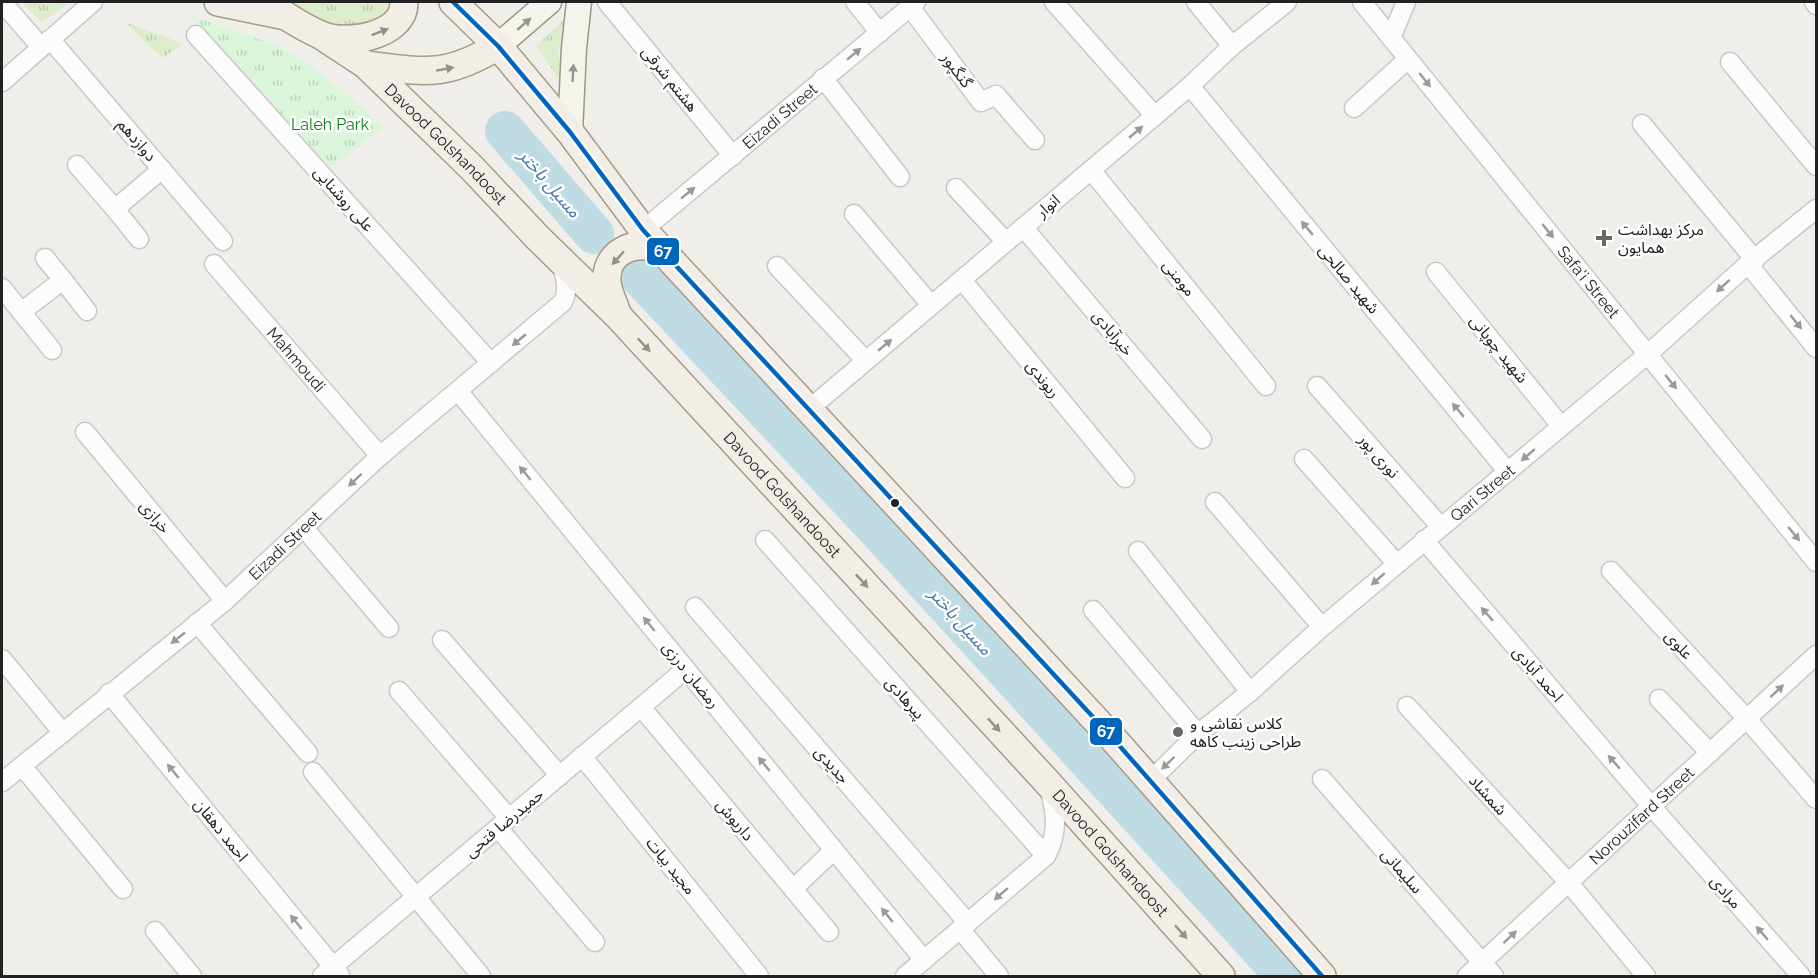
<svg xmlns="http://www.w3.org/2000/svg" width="1818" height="978" font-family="Raleway,'Noto Sans Arabic',sans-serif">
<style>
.grass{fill:url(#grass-tufts)}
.park{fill:url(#park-tufts)}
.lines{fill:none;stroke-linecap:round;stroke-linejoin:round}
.river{stroke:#bfdbe3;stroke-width:40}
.minor-casing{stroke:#c9c8c7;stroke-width:21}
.secondary-casing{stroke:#999a82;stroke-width:27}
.primary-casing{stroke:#a79c86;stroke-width:30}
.minor{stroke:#fdfcfc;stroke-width:18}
.secondary{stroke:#f4f4ed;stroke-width:24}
.primary{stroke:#f3ede7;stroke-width:27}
.bus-1-casing{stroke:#fff;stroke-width:9}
.bus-1{stroke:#0065bd;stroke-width:4.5}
.oneway{fill:#969692}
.oneway2{fill:#95928e}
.oneway3{fill:#9a9a9a}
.poi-dot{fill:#6a6968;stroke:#fff;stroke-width:2}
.bus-dot{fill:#222;stroke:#fff;stroke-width:2}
.labels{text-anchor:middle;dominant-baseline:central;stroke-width:5;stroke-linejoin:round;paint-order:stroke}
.street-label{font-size:16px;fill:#222;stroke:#fff}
.park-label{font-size:16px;fill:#0c8416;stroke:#fff}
.poi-label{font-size:16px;fill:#222;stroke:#fff;text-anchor:start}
.water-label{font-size:18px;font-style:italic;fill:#4a7aab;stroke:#fff}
.line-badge{stroke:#fff;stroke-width:2}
.badge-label{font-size:16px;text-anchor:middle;font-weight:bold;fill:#fff}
</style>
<defs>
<pattern id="grass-tufts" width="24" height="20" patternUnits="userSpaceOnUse" patternTransform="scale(1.5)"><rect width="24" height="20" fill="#ddeccb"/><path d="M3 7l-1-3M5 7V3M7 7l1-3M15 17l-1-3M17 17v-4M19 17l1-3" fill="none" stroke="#bdcaae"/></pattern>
<pattern id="park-tufts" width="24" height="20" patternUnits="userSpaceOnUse" patternTransform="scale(1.5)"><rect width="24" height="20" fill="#daf5da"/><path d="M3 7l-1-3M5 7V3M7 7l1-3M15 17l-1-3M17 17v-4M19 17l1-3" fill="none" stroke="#bbd2bb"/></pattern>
</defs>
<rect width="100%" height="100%" fill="#f0eeeb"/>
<g class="grass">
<path d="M21 2H70L42 22Z"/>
<path d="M287 2H394L382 23 342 27 312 18Z"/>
<path d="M575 9 558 49 565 88 536 46Z"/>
<path d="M125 22 184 44 162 58Z"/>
</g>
<path class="park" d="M190 15 279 46 311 66 356 102 382 128 326 172Z"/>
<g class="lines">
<g class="river">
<path d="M505 131 594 234"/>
<path d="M634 270 878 530 1285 976"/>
</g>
<g class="minor-casing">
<g id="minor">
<path d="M2 2 41 47"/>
<path d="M607 2 733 156"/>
<path d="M855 2 880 33"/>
<path d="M1054 2 1155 116"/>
<path d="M1196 2 1232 46"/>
<path id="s1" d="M1362 2 1816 562"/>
<path d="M1814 2 1816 5"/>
<path d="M910 7 981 102 996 95 1035 140"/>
<path d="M196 35 491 363"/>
<path d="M1391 38 1406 2"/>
<path d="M50 39 223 241"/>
<path d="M1730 62 1816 166"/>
<path d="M823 78 900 177"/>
<path d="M2 82 93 2"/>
<path d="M1190 86 1508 472"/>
<path d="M1354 108 1408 59"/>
<path d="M1642 124 1755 260"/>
<path d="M77 165 115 209 162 169"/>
<path d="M1091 170 1266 386"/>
<path d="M956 188 1006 242"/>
<path d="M115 209 139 239"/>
<path d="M854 214 931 305"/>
<path d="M1023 227 1202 439"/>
<path id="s2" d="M643 230 916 2"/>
<path id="s3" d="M214 264 380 456"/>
<path d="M1748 264 1816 348"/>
<path d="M777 266 866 361"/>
<path d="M1436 272 1561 426"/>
<path d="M63 280 87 311"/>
<path d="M962 280 1125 478"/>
<path d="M2 288 52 350"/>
<path d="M21 312 63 280 45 258"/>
<path d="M1317 386 1440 526"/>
<path d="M458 391 924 960"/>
<path d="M808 410 1190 86 1232 46 1287 2"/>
<path d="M85 432 225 601"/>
<path d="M1304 459 1396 563"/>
<path d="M1215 502 1322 627"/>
<path d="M304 528 389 628"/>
<path d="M765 540 1046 856"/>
<path d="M1424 540 1652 807 1801 976"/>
<path d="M1138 551 1250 692"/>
<path d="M1611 571 1747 719 1816 799"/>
<path d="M695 607 968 923"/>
<path d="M1093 610 1198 734"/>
<path d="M197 623 308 753"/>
<path d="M442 640 560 776"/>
<path d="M2 659 63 733"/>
<path d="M399 691 509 818"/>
<path d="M109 693 340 975"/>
<path d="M1659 699 1710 753"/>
<path d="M1407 706 1569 883 1646 976"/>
<path d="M641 707 829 932"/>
<path d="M582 756 759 976"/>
<path d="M22 766 123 889"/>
<path d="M313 772 481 976"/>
<path d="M1322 779 1494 976"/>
<path id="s4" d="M1150 781 1198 734 1250 692 1322 627 1648 354 1748 264 1816 209"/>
<path id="s5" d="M2 782 225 601 380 456 563 302C569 290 566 272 558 262"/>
<path d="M498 828 595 942"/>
<path d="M793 889 834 850"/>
<path d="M960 929 999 976"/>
<path d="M155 931 192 976"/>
<path d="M322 976 686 669"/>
<path d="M905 976 1046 856C1059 832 1056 813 1049 788"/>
<path id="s6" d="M1467 976 1816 655"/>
</g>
</g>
<g class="secondary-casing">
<g id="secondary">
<path d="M498 46 549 2"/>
<path d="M570 132 574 48 579 2"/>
</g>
</g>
<g class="primary-casing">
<g id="primary">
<path d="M218 2 281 15"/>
<path d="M264 2C282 13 301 27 321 35 346 46 405 36 404 2"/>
<path d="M453 2 498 46 570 132 643 230 1117 743 1322 976"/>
<path id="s7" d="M322 36 366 65 471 167 538 238 619 317 1048 783 1221 976"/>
<path d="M366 65C425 72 445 78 498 46"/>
<path d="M617 313C614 304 608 292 607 282 604 249 643 235 667 255"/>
</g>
</g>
<use href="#minor" class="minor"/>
<use href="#secondary" class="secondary"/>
<use href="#primary" class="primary"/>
<g class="bus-1-casing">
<path id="bus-1" d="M453 2 498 46 570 132 643 230 1117 743 1322 976"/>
</g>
<use href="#bus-1" class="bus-1"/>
</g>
<defs><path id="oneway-solid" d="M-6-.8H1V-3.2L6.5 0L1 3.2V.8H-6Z" transform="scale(1.5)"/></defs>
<g class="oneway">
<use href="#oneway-solid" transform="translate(524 24) rotate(-41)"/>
<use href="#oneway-solid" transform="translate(573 73) rotate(-87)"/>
</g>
<g class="oneway2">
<use href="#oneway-solid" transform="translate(380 32) rotate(-21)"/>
<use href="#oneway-solid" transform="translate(445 69) rotate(-10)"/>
<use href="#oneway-solid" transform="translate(618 258) rotate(131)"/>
<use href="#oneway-solid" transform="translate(644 345) rotate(47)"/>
<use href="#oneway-solid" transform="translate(862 581) rotate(47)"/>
<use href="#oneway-solid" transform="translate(994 725) rotate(47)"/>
<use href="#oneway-solid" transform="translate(1181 932) rotate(48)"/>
</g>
<g class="oneway3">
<use href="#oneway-solid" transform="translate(854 54) rotate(-39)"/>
<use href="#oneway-solid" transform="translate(1425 80) rotate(51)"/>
<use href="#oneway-solid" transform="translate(1136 132) rotate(-40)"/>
<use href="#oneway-solid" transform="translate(688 193) rotate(-39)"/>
<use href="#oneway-solid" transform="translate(1307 228) rotate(-130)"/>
<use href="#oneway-solid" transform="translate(1548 231) rotate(51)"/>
<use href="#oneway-solid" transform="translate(1723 286) rotate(138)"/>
<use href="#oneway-solid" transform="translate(1796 322) rotate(51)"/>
<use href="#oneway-solid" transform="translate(519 340) rotate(140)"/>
<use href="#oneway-solid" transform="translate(885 345) rotate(-40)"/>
<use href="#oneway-solid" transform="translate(1671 382) rotate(51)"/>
<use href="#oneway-solid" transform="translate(1458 410) rotate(-130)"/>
<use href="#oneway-solid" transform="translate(1528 455) rotate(139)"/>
<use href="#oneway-solid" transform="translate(525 473) rotate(-129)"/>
<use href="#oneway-solid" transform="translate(355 480) rotate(137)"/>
<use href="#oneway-solid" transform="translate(1794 534) rotate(51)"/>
<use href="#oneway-solid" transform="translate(1378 579) rotate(139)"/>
<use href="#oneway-solid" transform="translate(1487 614) rotate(-131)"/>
<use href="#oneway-solid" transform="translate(649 624) rotate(-129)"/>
<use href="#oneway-solid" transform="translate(178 638) rotate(142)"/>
<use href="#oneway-solid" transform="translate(1777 691) rotate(-43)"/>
<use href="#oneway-solid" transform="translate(1614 762) rotate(-131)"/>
<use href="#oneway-solid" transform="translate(1168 763) rotate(136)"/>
<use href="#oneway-solid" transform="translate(764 764) rotate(-129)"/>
<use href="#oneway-solid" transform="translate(173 771) rotate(-129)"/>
<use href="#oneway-solid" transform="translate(1001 894) rotate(139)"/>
<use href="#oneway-solid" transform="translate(887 915) rotate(-129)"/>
<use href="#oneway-solid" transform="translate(296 922) rotate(-129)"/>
<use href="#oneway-solid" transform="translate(1762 933) rotate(-131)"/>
<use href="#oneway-solid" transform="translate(1510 937) rotate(-43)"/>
</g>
<g class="poi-dot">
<path d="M1601 229h6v6h6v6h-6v6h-6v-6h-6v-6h6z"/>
<circle cx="1178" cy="732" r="6"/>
</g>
<circle class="bus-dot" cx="895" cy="503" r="5"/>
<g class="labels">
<g class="street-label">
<text transform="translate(957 70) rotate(53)">گنگپور</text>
<text transform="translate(670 79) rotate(51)">هشتم شرقی</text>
<text stroke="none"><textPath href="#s2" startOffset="178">Eizadi Street</textPath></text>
<text transform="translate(137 140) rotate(49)">دوازدهم</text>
<text stroke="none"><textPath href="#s7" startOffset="165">Davood Golshandoost</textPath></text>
<text transform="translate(344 199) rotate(48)">علی روشنایی</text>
<text transform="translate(1048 206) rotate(-41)">انوار</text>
<text transform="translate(1179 278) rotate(51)">مومنی</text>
<text transform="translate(1349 279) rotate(50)">شهید صالحی</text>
<text stroke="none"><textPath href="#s1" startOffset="360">Safa'i Street</textPath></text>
<text transform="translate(1113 333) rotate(50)">خیرآبادی</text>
<text transform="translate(1499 349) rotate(51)">شهید چوپانی</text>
<text stroke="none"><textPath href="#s3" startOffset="126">Mahmoudi</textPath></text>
<text transform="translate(1043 379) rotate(51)">ریوندی</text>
<text transform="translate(1379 456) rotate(49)">نوری پور</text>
<text stroke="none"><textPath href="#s4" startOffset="440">Qari Street</textPath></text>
<text stroke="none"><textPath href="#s7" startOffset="651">Davood Golshandoost</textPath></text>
<text transform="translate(155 517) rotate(50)">خرازی</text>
<text stroke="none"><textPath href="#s5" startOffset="369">Eizadi Street</textPath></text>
<text transform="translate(1679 645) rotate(47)">علوی</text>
<text transform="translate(1538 674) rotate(49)">احمد آبادی</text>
<text transform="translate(691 675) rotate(51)">رمضان درزی</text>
<text transform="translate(905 698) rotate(48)">پیرهادی</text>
<text transform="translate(832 765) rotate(49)">جدیدی</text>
<text transform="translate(1488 795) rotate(48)">شمشاد</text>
<text stroke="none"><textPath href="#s6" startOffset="237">Norouzifard Street</textPath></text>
<text transform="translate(735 820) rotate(50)">داریوش</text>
<text transform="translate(504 823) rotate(-40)">حمیدرضا فتحی</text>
<text transform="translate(221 830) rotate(51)">احمد دهقان</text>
<text stroke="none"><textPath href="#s7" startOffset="1137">Davood Golshandoost</textPath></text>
<text transform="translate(671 866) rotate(51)">مجید بیات</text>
<text transform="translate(1402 871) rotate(49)">سلیمانی</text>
<text transform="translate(1726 892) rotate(49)">مرادی</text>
</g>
<g class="park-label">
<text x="330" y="124">Laleh Park</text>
</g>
<g class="poi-label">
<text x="1618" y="229">مرکز بهداشت<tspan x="1618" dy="18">همایون</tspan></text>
<text x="1190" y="723">کلاس نقاشی و<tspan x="1190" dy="18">طراحی زینب کاهه</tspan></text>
</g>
<g class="water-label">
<text transform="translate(550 183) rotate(49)">مسیل باختر</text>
<text transform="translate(961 621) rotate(48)">مسیل باختر</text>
</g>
</g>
<g class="line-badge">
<rect x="646" y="237" width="34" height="29" rx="6" fill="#0065bd"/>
<rect x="1089" y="717" width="34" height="29" rx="6" fill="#0065bd"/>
</g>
<g class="badge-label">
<text x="663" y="257">67</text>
<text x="1106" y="737">67</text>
</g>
<rect width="1818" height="978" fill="none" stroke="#222222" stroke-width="6"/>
</svg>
